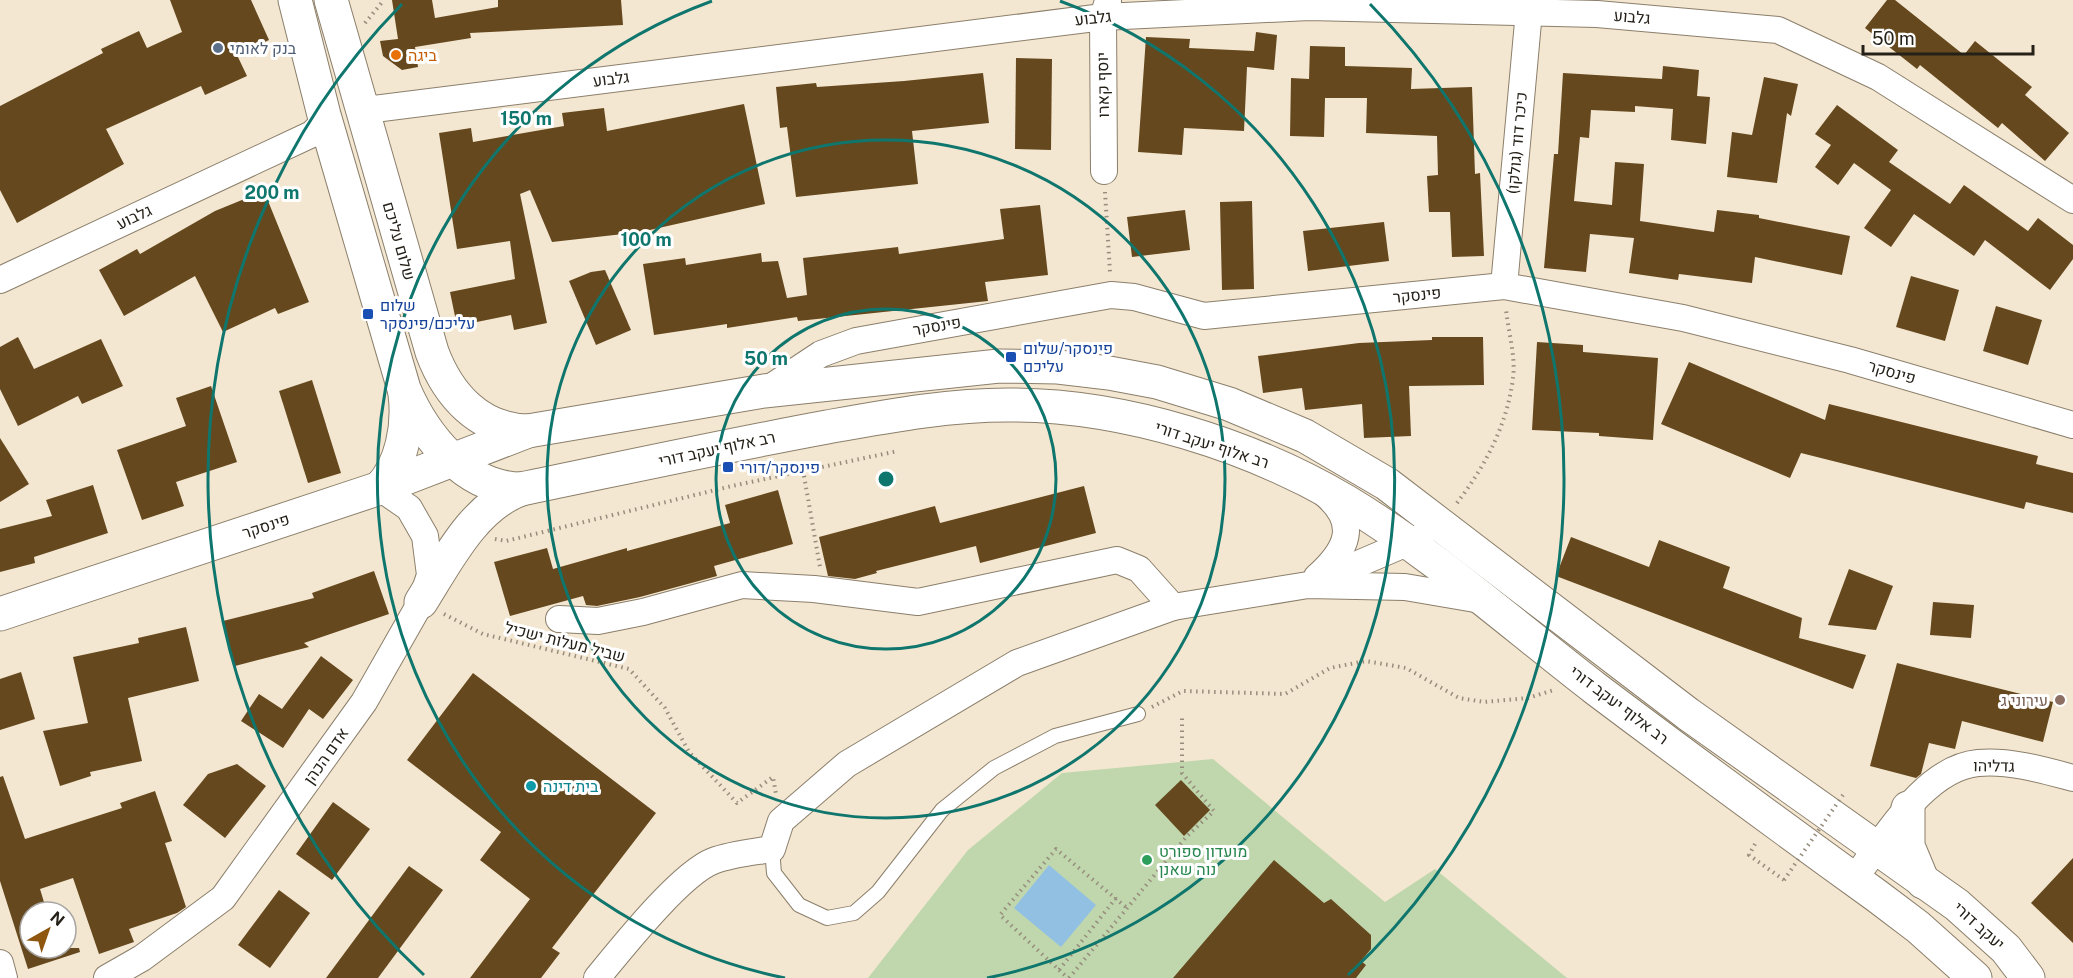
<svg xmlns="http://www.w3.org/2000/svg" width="2073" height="978" font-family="'Public Sans',Heebo,sans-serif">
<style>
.green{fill:#c0d7ad}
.water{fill:#91c0e3}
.building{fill:#65481d}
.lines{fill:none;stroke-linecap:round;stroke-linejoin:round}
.lane-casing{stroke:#8b7f6b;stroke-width:16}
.street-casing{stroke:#8b7f6b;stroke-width:28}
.secondary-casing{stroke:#8b7f6b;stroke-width:35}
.path{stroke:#968d7d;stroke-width:4;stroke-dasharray:1.5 4.5;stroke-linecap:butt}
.lane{stroke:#fff;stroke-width:14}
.street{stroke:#fff;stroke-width:26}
.secondary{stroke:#fff;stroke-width:33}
.path-bridge{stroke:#968d7d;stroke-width:4;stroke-dasharray:1.5 4.5;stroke-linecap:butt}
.ring{fill:none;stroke:#0f766e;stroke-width:3}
.service-dot{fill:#5c6f8a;stroke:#fff;stroke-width:2}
.food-dot{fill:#e8710a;stroke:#fff;stroke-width:2}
.transit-dot{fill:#1a4fb4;stroke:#fff;stroke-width:2}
.education-dot{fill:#8d6e63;stroke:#fff;stroke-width:2}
.culture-dot{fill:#0f9aa8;stroke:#fff;stroke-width:2}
.leisure-dot{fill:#2e9e5b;stroke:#fff;stroke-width:2}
.labels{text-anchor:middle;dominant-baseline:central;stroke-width:6;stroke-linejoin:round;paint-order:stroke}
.street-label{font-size:16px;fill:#252018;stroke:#fff}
.service-label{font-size:16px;fill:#4e5e75;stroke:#fff;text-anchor:start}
.food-label{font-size:16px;fill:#c56008;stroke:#fff;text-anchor:start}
.transit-label{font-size:16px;fill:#164399;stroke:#fff;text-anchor:start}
.education-label{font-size:16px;fill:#785e54;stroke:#fff;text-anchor:end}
.culture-label{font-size:16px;fill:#0d838f;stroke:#fff;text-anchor:start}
.leisure-label{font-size:16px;fill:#27864d;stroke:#fff;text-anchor:start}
.centre{fill:#0f766e;stroke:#fff;stroke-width:3}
.ring-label{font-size:18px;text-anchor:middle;font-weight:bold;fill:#0f766e;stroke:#fff;stroke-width:6;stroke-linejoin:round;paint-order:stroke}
</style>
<rect width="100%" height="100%" fill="#f4e7d1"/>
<path class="green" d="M1213 759 1385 902 1435 869 1567 978H868L968 850 1062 773Z"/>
<path class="water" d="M1049 865 1096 905 1061 947 1014 908Z"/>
<g class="building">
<path d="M170 0H251L269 40 237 55 247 76 205 95 201 86 106 129 124 164 17 223 0 190V106L103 53 101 49 139 31 147 48 182 32Z"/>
<path d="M392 0H432L435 18 498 7V0H621L623 25 470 33 471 38 415 47 418 67 402 70 383 56 380 41 398 39Z"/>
<path d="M1887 0H1895L1964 55 1975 41 2032 87 2025 95 2069 133 2045 161 2002 123 1998 128 1920 65 1917 69 1865 28Z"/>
<path d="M1256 32 1277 35 1274 70 1247 67 1244 131 1184 128 1182 155 1138 152 1146 37 1190 39 1189 48 1254 51Z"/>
<path d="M1310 46 1345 47V66L1412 68 1411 89 1472 87 1475 174 1480 173 1484 256 1452 257 1450 212H1429L1427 176 1438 175 1437 136 1366 133 1367 98H1325L1324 137 1290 136 1291 78 1309 79Z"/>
<path d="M1016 58 1052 59 1051 150 1015 149Z"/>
<path d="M1663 66 1699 70 1697 96 1710 97 1706 144 1671 140 1673 109 1635 106V112L1591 110 1589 138 1580 137 1574 201 1612 205 1615 162 1644 164 1640 221 1714 232 1717 210 1759 215V218L1850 236 1842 275 1755 257 1752 283 1679 274 1678 280 1629 273 1634 238 1590 234 1586 272 1544 268 1554 154H1558L1563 73 1662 79Z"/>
<path d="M983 73 989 123 912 131 918 184 796 197 787 127 780 128 776 87 816 83 817 87 904 81Z"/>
<path d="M1764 77 1798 84 1791 116 1787 113 1777 183 1727 177 1732 132 1752 135Z"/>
<path d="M744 104 765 204 641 232 552 242 530 190 520 194 547 323 514 330 511 315 457 326 450 292 515 279 510 241 457 249 439 133 471 128 473 142 564 126 562 113 604 108 607 131Z"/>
<path d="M1837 105 1898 150 1889 162 1950 204 1964 185 2028 231 2038 218 2073 245V259L2050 290 1985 240 1974 256 1914 214 1891 247 1864 228 1891 190 1854 163 1838 185 1815 167 1831 145 1815 134Z"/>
<path d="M264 191 309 302 278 314 275 308 223 332 195 276 124 316 99 270 137 249 140 254 215 211Z"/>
<path d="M1252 201 1254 289 1222 290 1220 202Z"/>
<path d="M1040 205 1048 275 985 282 988 301 798 321 797 317 727 328V324L654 335 643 264 685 258 686 265 761 253 762 262 778 261 787 298 807 295 803 258 898 247 899 254 1004 239 1000 209Z"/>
<path d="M1185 210 1190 250 1132 257 1127 217Z"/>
<path d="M1384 222 1389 261 1308 271 1303 231Z"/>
<path d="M605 270 631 330 596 345 569 281 591 272Z"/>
<path d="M1911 276 1959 290 1945 341 1896 327Z"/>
<path d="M1996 306 2042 320 2028 365 1983 351Z"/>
<path d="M18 337 34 369 101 339 123 386 82 404 78 396 18 426 0 389V347Z"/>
<path d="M1432 337H1483L1484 385 1409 386 1411 436 1364 438 1362 404 1305 410 1302 388 1263 393 1258 356 1359 343 1432 340Z"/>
<path d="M1537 342 1583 345V352L1658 358 1653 440 1599 436V433L1532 430Z"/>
<path d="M1689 362 1825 420 1829 404 2038 456 2036 464 2073 473V513L2026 502 2024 509 1801 453 1790 478 1661 424Z"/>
<path d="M312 380 341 473 308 483 279 391Z"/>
<path d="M211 386 237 462 176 482 184 506 142 520 117 450 186 426 176 398Z"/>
<path d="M0 438 29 484 0 502Z"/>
<path d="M93 485 108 533 34 557 35 563 0 572V529L52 516 46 500Z"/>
<path d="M1084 486 1096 533 980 563 976 546 876 571 877 573 855 579 828 576 819 537 935 506 940 523Z"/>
<path d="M778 490 793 544 714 566 717 576 640 597 597 606 586 605 583 596 510 616 494 562 547 548 553 569 627 548V551L730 523 725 505Z"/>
<path d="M1571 537 1649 567 1659 540 1730 567 1723 588 1802 618 1799 638 1866 655 1853 689 1556 576Z"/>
<path d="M1849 569 1893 586 1876 630 1828 625Z"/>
<path d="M374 571 389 614 304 643 309 647 235 666 223 621 314 598 312 593Z"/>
<path d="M1933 602 1974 605 1971 638 1930 635Z"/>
<path d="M186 627 199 681 128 698 142 761 90 772 91 776 60 786 43 731 88 723 73 657 139 643 138 638Z"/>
<path d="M321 656 353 680 323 719 309 709 283 748 241 721 259 694 282 709Z"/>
<path d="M1897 663 2053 702 2043 742 1962 721 1955 749 1929 743 1921 774 1916 778 1870 766Z"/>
<path d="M21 672 35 719 0 730V679Z"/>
<path d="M473 673 656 813 552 948 560 953 541 978H470L530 899 480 860 501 832 407 760Z"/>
<path d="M237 764 266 786 225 838 183 805 208 774Z"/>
<path d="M3 776 25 839 122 808 120 803 155 791 172 841 165 843 186 907 177 913 129 929 134 942 99 954 73 878 40 889 47 912H30V948H79L80 952 28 969 0 881V777Z"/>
<path d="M1181 780 1210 810 1184 836 1155 805Z"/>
<path d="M333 802 370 829 332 880 296 854Z"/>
<path d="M2073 858V943L2031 903Z"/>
<path d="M1274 860 1324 903 1331 899 1371 935V949L1361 961 1366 965 1356 978H1173Z"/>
<path d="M409 866 443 890 378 978H326Z"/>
<path d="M279 890 310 913 270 968 238 945Z"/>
</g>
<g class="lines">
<g class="lane-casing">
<path id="lane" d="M772 849 774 873 799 905 827 918 854 913 878 892 942 810 994 768 1055 736 1138 714"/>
</g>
<g class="street-casing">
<g id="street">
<path d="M360 103 374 109 1103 17 1309 7 1597 14 1778 30 1878 77 2073 200"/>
<path d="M1104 171 1103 17 1108 1"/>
<path d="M0 280 312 134 319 127 324 115"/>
<path d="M1504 286 1530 0"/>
<path d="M765 391 821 354 856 341 1111 295 1134 297 1204 316 1504 286 1683 318 1850 360 2073 425"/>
<path d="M1317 577C1347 550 1360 524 1325 494"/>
<path d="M1323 579 1421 537"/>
<path d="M559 619 598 621 643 612 742 585 814 589 918 602 1117 560 1139 569 1173 607"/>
<path d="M1854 879C1884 840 1924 768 1978 763 2009 760 2043 770 2073 778"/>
<path d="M0 963 4 978"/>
<path d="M107 978 142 958 223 898 364 702 421 602 430 575 425 536 409 508 380 488"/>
<path d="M597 978C621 949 680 874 713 861 731 854 754 852 772 849L781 821 847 764 1017 663 1173 607 1308 585 1405 587 1481 600"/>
</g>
</g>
<g class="secondary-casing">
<g id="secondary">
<path d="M295 0 324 115 404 389C424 436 466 489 521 489 623 468 724 446 827 427 888 416 952 404 1015 405 1126 406 1251 445 1347 502 1435 555 1514 626 1596 689 1689 759 1783 828 1877 896L1918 927 1975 978"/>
<path d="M331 0 432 352C448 395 479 430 528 431L764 391 999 366 1058 367 1109 373 1157 382 1229 404 1305 436 1387 484 1688 714 1957 905 2006 949 2028 978"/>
<path d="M380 488C402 464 409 426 405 394"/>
<path d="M421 602C447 561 473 507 521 489"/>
<path d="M0 614 380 488 528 431"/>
<path d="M1908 808V846L1923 882"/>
</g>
</g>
<g class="path">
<path d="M365 23 384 0"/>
<path d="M1105 192 1110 272"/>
<path d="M803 470 820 567"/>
<path d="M1457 503C1485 466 1507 426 1513 378 1516 357 1508 331 1506 309"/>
<path d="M495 539 506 541 732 486 898 451"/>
<path d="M444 614 483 634 629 669 665 708 689 752 737 803 773 777 776 794"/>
<path d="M1152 707 1183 691 1285 694 1330 668 1366 661 1406 668 1459 698 1484 702 1528 698 1554 690"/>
<path d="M1755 844 1749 855 1784 880"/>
<path d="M1116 898 1059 970 1000 915 1056 849 1127 908"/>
<path d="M1059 970 1068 978"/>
<path d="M1069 978 1187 836 1214 811 1182 773V716"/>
</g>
<use href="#lane" class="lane"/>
<use href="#street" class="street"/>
<use href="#secondary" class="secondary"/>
<path class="path-bridge" d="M1784 880 1843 795"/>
</g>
<g class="ring">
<circle cx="886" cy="479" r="170"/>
<circle cx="886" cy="479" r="339"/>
<path d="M785 978A509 509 0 0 1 712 1M1060 1A509 509 0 0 1 987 978"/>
<path d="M424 975A678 678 0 0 1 402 4M1370 4A678 678 0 0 1 1348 975"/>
</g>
<circle class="service-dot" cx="218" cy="48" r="6"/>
<circle class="food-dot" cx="396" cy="55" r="6"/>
<g class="transit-dot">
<rect x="362" y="308" width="12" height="12" rx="3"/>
<rect x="1005" y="351" width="12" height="12" rx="3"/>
<rect x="722" y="461" width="12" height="12" rx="3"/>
</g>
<circle class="education-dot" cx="2060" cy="700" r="6"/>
<circle class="culture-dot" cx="531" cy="786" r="6"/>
<circle class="leisure-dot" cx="1147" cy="860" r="6"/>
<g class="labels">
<g class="street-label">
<text transform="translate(1632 17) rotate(5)">גלבוע</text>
<text transform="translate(1093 18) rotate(-6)">גלבוע</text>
<text transform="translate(611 79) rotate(-7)">גלבוע</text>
<text transform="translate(1103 85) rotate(-91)">יוסף קארו</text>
<text transform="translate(1517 143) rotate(-85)">כיכר דוד (גולקו)</text>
<text transform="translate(134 217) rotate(-25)">גלבוע</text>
<text transform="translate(399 241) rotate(74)">שלום עליכם</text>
<text transform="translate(1417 295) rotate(-6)">פינסקר</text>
<text transform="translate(937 326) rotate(-10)">פינסקר</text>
<text transform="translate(1892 372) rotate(16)">פינסקר</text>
<text transform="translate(1212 445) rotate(18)">רב אלוף יעקב דורי</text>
<text transform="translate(717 449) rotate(-12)">רב אלוף יעקב דורי</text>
<text transform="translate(266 526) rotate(-18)">פינסקר</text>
<text transform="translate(565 642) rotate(14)">שביל מעלות ישכיל</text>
<text transform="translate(1619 705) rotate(37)">רב אלוף יעקב דורי</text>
<text transform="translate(326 756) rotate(-55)">אדם הכהן</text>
<text transform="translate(1994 766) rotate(1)">גדליהו</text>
<text transform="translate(1979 926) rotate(42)">יעקב דורי</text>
</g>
<g class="service-label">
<text x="230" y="48">בנק לאומי</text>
</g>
<g class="food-label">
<text x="408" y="55">ביגה</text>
</g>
<g class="transit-label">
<text x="380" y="305">שלום<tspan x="380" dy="18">עליכם/פינסקר</tspan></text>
<text x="1023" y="348">פינסקר/שלום<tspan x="1023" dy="18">עליכם</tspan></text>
<text x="740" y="467">פינסקר/דורי</text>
</g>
<g class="education-label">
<text x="2048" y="700">עירוני ג</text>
</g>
<g class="culture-label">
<text x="543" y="786">בית דינה</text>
</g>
<g class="leisure-label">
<text x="1159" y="851">מועדון ספורט<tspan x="1159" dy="18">נוה שאנן</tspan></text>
</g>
</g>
<circle cx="886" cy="479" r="9" class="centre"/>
<g class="ring-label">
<text x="526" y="125">150 m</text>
<text x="272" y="199">200 m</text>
<text x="646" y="246">100 m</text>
<text x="766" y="365">50 m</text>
</g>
<g transform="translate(48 930) rotate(40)"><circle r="28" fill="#ffffff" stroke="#a8a6a3" stroke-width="1.5"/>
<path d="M0-4.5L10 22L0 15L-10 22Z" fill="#8f560f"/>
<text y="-9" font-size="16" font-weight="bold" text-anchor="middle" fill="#252018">N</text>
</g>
<path d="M1863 45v9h170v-9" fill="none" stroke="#252018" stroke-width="3"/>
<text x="1872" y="45" font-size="18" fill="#252018" stroke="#ffffff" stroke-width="4.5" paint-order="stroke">50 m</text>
</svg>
